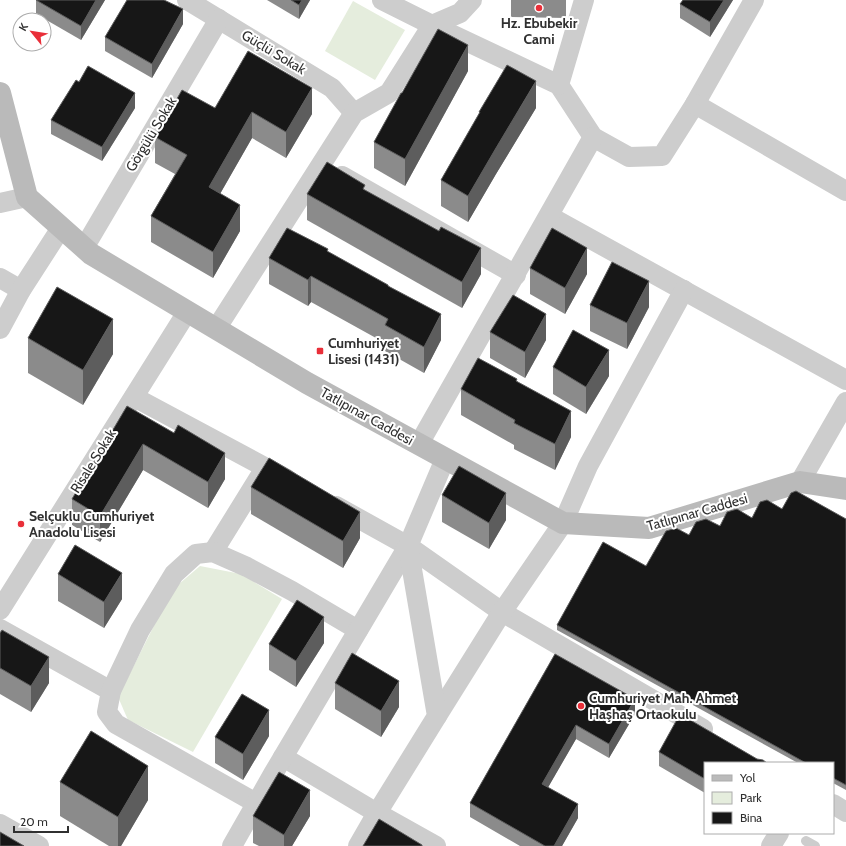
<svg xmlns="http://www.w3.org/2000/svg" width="846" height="846" font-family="Cabin,sans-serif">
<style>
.green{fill:#e5eddd}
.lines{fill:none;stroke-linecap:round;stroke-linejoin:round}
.lane{stroke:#cdcdcd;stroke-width:10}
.street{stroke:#cdcdcd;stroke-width:20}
.secondary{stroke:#bababa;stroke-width:22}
.wall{fill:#8b8b8b}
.shaded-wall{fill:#5d5d5d}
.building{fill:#171717;stroke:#5d5d5d}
.poi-dot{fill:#e92f39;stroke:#fff;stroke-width:1.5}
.labels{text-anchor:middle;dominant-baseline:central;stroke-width:4;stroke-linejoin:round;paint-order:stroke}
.poi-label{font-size:14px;font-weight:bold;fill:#303030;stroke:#fff;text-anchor:start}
.street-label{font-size:14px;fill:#303030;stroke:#fff}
</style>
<rect width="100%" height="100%" fill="#fff"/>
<g class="green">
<path d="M353 1 405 30 375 80 325 51Z"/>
<path d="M200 566 241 574 282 599 193 752 128 720 118 697 172 590Z"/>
</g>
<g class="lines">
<path class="lane" d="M806 841 815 846"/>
<g class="street">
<path d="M187 0 332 88 354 113"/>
<path d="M382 0 432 25 559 85 593 137 629 157 662 156 695 104 754 0"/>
<path d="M559 85 584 0"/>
<path d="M695 104 846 191"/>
<path d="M342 176 516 275"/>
<path d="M0 203 27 197"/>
<path d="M549 216 846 380"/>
<path d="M84 248 219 19"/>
<path d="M0 278 21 290"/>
<path d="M0 329 21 290 61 228"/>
<path d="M216 329 354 113 389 93 432 25 460 13 472 0"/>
<path d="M134 397 287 479"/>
<path d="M419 444 593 137"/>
<path d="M800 482 846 402"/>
<path d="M336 506 408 546 502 612 703 729"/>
<path d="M213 552 265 468"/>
<path d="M0 610 187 312"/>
<path d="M0 629 111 691"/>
<path d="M437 716 502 612 563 523 588 466 684 290"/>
<path d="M283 757 377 813 358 846"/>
<path d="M256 803 116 724 107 712 111 691 140 630 174 574 196 554 213 552 247 567 292 591 358 630"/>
<path d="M833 804 846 812"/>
<path d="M0 824 39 846"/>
<path d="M232 846 273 774 408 546"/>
<path d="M436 846 377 813 437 716 408 546 445 459"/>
<path d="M771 846 779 833"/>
</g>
<path class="secondary" d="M0 93 27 197 91 254 307 383 563 523 649 528 800 482 846 489"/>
</g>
<g class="wall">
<path d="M36 0H105L81 40 36 14Z"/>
<path d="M267 0H310L299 19Z"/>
<path d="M511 0H566V18L511 17Z"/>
<path d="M683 0H733L710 37 680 18V4Z"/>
<path d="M183 24 152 78 105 51V37Z"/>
<path d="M468 71 405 186 374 168V142L402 93Z"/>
<path d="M135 108 102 161 51 134V120Z"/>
<path d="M215 108 312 114 286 158 252 138 220 194 240 231 213 278 151 242V216L175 174 155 163V137Z"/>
<path d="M536 108 496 174 468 222 441 206V180L479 114V112Z"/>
<path d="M365 190 481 274 462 308 423 286 307 220V194Z"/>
<path d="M328 252 388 286 441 340 424 373 385 351V343L311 302 308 306 269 284V258Z"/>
<path d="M530 268 587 274 565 314 530 294Z"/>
<path d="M590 305 649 307 627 349 590 331Z"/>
<path d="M490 332 546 340 525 378 490 358Z"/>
<path d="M28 338 113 354 83 405 28 373Z"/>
<path d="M553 367 609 376 586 414 553 394Z"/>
<path d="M517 381 571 437 555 470 514 449V445L461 415V389Z"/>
<path d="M127 406 225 479 208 508 143 470 100 542 72 525V499Z"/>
<path d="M251 487 360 538 343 568 251 514Z"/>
<path d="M442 495 506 520 489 549 442 522Z"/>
<path d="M782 509 846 519V790L833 783V763H798L557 630V625L646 566 689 535Z"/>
<path d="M58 574 122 599 104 628 58 601Z"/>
<path d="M0 633 49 683 31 712 0 694Z"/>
<path d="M324 643 296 687 269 670V644Z"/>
<path d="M555 654 635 714 609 758 576 739 548 787 578 818 562 846H520L470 817V803Z"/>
<path d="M335 683 399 707 381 737 335 709Z"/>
<path d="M269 736 243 780 215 763V737Z"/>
<path d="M659 752 757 759 705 763V793L659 766Z"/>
<path d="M60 782 148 800 121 846H109L60 816Z"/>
<path d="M253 816H310L292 846H259L253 843Z"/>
</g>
<g class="shaded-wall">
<path d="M96 0H105L81 40V26Z"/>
<path d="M302 0H310L299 19V5Z"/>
<path d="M724 0H733L710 37V22Z"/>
<path d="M183 9V24L152 78V64Z"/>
<path d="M468 45V71L405 186V159Z"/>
<path d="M536 81V108L496 174 468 222V196L496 148Z"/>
<path d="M312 88V114L286 158V132Z"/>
<path d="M135 93V108L102 161V147Z"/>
<path d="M252 112V138L209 213V187Z"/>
<path d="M240 205V231L213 278V252Z"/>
<path d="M481 248V274L462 308V282Z"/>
<path d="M587 248V274L565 314V288Z"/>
<path d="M311 276V302L308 306V280Z"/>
<path d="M649 281V307L627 349V323Z"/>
<path d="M441 314V340L424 373V347Z"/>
<path d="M546 314V340L525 378V352Z"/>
<path d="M113 319V354L83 405V370Z"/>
<path d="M609 350V376L586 414V387Z"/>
<path d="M571 411V437L555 470V444Z"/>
<path d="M143 444V470L100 542V516Z"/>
<path d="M225 453V479L208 508V482Z"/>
<path d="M506 493V520L489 549V523Z"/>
<path d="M360 512V538L343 568V541Z"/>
<path d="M122 573V599L104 628V602Z"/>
<path d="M324 617V643L296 687V661Z"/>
<path d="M49 657V683L31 712V686Z"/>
<path d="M399 681V707L381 737V711Z"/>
<path d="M635 699V714L609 758V744Z"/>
<path d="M269 710V736L243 780V754Z"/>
<path d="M576 725V739L542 798V784Z"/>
<path d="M148 766V800L121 846H118V817Z"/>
<path d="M310 790V816L292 846H284V835Z"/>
<path d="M578 804V818L562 846H554Z"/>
</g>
<g class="building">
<path d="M36 0H96L81 26Z"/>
<path d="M127 0H164L183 9 152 64 105 37Z"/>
<path d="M291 0H302L299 5Z"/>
<path d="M683 0H724L710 22 680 4Z"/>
<path d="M438 29 468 45 405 159 374 142 401 93H402Z"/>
<path d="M248 51 312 88 286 132 252 112 209 187 240 205 213 252 151 216 187 155 155 137 182 90 215 108Z"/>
<path d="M507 65 536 81 496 148 468 196 441 180 480 112H479Z"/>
<path d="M88 66 135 93 102 147 51 120 76 80 79 82Z"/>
<path d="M327 162 365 185 363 189 439 231 441 227 481 248 462 282 423 260 307 194Z"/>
<path d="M287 228 328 249 327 251 388 285V286L441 314 424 347 385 325 388 319 311 276 308 280 269 258Z"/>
<path d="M552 228 587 248 565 288 530 268Z"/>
<path d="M612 262 649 281 627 323 590 305Z"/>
<path d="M57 287 113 319 83 370 28 338Z"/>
<path d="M513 295 546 314 525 352 490 332Z"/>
<path d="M573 330 609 350 586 387 553 367Z"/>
<path d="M478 358 517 379 516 381 571 411 555 444 514 423 515 420 461 389Z"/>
<path d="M127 406 174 433 178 425 225 453 208 482 143 444 100 516 72 499Z"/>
<path d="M269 458 360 512 343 541 251 487Z"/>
<path d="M459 466 506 493 489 523 442 495Z"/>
<path d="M796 491 846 519V785L833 778V763H806L557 625 603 542 646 566 666 531 676 528 689 535 696 522 706 519 720 526 727 512 737 509 752 518 760 502 767 500 782 509 791 493Z"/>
<path d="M75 545 122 573 104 602 58 574Z"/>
<path d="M297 600 324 617 296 661 269 644Z"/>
<path d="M2 630 49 657 31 686 0 668V633Z"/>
<path d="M352 653 399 681 381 711 335 683Z"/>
<path d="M555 654 635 699 609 744 576 725 542 784 578 804 554 846H545L470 803Z"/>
<path d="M242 694 269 710 243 754 215 737Z"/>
<path d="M680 714 757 759 763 760 767 763H705V779L659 752Z"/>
<path d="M91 731 148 766 118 817 60 782Z"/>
<path d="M279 772 310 790 284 835 253 816Z"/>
<path d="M379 819 422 845V846H363Z"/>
<path d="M0 832 24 846H0Z"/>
</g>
<g class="poi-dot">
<circle cx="539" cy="8" r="4"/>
<rect x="316" y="347" width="8" height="8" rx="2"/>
<circle cx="21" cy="524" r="4"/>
<circle cx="581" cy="706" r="4"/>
</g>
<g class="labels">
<g class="poi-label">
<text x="539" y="23" text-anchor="middle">Hz. Ebubekir<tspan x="539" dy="16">Cami</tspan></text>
<text x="328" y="343">Cumhuriyet<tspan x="328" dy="16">Lisesi (1431)</tspan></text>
<text x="29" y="516">Selçuklu Cumhuriyet<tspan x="29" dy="16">Anadolu Lisesi</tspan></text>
<text x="589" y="698">Cumhuriyet Mah. Ahmet<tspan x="589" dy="16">Haşhaş Ortaokulu</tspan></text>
</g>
<g class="street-label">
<text transform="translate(274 52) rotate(31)">Güçlü Sokak</text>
<text transform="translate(151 134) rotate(-59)">Görgülü Sokak</text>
<text transform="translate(367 416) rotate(29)">Tatlıpınar Caddesi</text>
<text transform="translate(93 461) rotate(-58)">Risale Sokak</text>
<text transform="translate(697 512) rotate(-16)">Tatlıpınar Caddesi</text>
</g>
</g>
<rect x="704" y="762" width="130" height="72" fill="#ffffff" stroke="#acacac"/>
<rect x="712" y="775" width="20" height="6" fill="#bababa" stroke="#acacac"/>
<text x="740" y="782" font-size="12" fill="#303030">Yol</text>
<rect x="712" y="792" width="20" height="12" fill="#e5eddd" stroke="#acacac"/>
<text x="740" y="802" font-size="12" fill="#303030">Park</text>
<rect x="712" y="812" width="20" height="12" fill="#171717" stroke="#acacac"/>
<text x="740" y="822" font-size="12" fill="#303030">Bina</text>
<g transform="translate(32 32) rotate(300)"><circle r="19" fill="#ffffff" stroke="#acacac"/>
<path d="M0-3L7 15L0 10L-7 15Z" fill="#e92f39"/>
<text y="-6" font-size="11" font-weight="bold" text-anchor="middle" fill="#303030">K</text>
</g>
<path d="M14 826v6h54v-6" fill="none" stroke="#303030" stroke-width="2"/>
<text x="20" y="826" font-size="12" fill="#303030" stroke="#ffffff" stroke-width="3" paint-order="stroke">20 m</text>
</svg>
